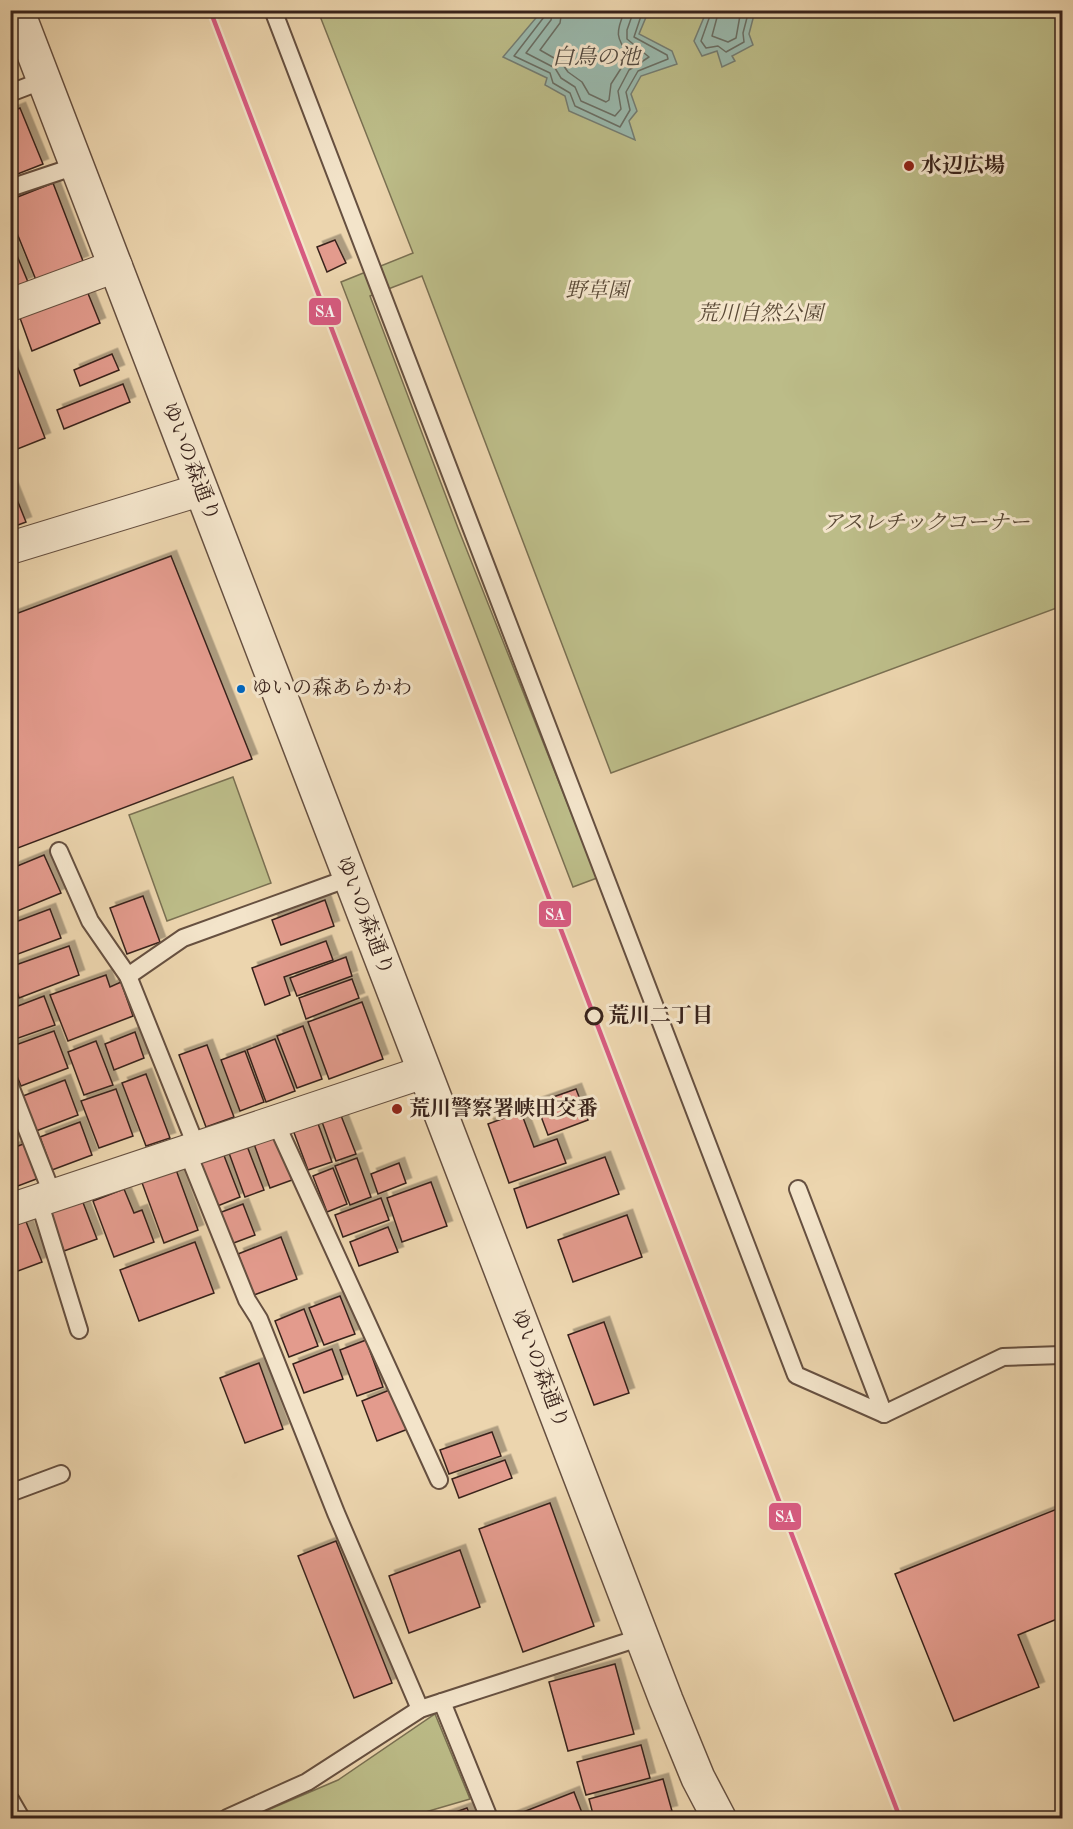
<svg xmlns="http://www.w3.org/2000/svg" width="1073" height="1829" font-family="'Old Standard TT','Noto Serif JP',serif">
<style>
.green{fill:#bcbc88;stroke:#7a7052;stroke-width:1.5}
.water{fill:#99b8ac;stroke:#737c72;stroke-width:1.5}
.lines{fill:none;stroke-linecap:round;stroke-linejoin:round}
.shore{stroke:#696e64;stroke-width:1.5}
.building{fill:#e39b8d;stroke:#39231b;stroke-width:1.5;filter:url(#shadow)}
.service-casing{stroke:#665040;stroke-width:20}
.minor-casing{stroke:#665040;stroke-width:34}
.tertiary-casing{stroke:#665040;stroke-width:36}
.service{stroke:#f3e4ca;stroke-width:16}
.minor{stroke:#f3e4ca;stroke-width:32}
.tertiary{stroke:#f3e4ca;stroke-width:33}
.tram-1-casing{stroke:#f3e4ca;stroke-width:9}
.tram-1{stroke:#d85b81;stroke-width:4.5}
.poi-dot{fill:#8f2418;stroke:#f3e4ca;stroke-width:2}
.bus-dot{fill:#0065bd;stroke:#f3e4ca;stroke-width:2}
.stop-dot{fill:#f3e4ca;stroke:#39231b;stroke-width:3}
.labels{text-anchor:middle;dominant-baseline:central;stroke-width:6;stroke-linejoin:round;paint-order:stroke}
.bus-label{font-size:20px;fill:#39231b;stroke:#f3e4ca;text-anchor:start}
.poi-label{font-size:21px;font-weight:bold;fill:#39231b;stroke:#f3e4ca;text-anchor:start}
.park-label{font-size:21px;font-style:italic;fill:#5a4936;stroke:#f3e4ca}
.street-label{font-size:21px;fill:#39231b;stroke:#f3e4ca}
.stop-label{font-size:21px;font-weight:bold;fill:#39231b;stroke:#f3e4ca;text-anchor:start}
.water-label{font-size:22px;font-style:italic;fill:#51483f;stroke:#f3e4ca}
.line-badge{stroke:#f3e4ca;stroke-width:2}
.badge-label{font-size:16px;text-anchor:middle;font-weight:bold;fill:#fff}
</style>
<defs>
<filter id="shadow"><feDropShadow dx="5.5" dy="-5.5" stdDeviation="0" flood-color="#0004"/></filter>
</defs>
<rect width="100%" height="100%" fill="#ecd5ae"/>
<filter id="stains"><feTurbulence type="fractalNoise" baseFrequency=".00333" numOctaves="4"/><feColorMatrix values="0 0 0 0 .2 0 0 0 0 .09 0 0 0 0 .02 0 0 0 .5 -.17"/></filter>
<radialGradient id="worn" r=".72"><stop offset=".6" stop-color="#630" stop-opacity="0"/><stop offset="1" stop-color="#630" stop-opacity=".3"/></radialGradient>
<g class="green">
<path d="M318 11H1062V606L611 773 422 276 370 296 458 528 597 878 573 887 341 282 413 253Z"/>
<path d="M233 777 271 883 167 921 129 815Z"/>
<path d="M435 1714 470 1799 405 1818H249L338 1780Z"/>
</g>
<g class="water">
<path d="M649 10 639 34 672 51 677 64 641 76 631 94 637 111 629 121 635 140 569 111 565 96 545 85 547 78 503 57 541 12 537 11Z"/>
<path d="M707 10 755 11 749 34 753 45 732 56 735 61 722 67 717 51 702 56 694 41Z"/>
</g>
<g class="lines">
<g class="shore">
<path d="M545 10 544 17 514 56 550 73 553 83 570 93 575 106 620 127 630 110 626 92 638 71 668 59 667 55 634 37 643 10"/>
<path d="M553 10 551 20 526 53 555 68 561 78 575 87 581 101 615 116 621 109 618 91 629 70 649 57 627 39V30L634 10"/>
<path d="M562 10 560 23 540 50 561 62 568 72 582 82 589 94 606 102 609 100 611 84 629 56C616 36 615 34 625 10"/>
<path d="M712 10 701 41 706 48 718 46 726 52 744 42 743 33 749 10"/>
<path d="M719 10 712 36 728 42 736 38 741 10"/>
</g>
</g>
<g class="building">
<path d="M20 108 43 164 10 177V112Z"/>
<path d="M53 183 83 261 36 280 10 216V200Z"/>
<path d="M10 239 28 282 10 289Z"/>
<path d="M335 240 346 263 327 272 317 247Z"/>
<path d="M87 291 100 323 32 351 20 318Z"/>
<path d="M10 348 45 438 10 452Z"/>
<path d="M112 354 119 370 80 386 74 370Z"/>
<path d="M123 384 130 402 64 429 57 410Z"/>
<path d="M10 482 26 522 10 528Z"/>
<path d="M171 556 252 759 10 851V616Z"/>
<path d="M44 855 61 893 10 914V869Z"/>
<path d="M143 896 160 942 127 954 110 908Z"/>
<path d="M325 900 334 926 281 945 272 920Z"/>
<path d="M50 909 61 938 10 957V924Z"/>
<path d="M326 941 333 960 284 977 290 995 265 1005 252 968Z"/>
<path d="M69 946 79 975 19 998 10 967Z"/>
<path d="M346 957 352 976 297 996 290 978Z"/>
<path d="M106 975 110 987 121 982 133 1016 68 1041 50 995Z"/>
<path d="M352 979 359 998 306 1019 299 998Z"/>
<path d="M10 986 18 1006 44 996 55 1025 10 1041Z"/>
<path d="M362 1002 383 1059 329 1079 308 1022Z"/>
<path d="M303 1026 322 1079 297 1088 277 1036Z"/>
<path d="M54 1031 68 1068 21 1086 10 1059V1047Z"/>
<path d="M135 1032 144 1058 114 1070 105 1044Z"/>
<path d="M275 1039 295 1091 266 1102 247 1050Z"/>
<path d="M96 1041 113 1085 84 1095 68 1052Z"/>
<path d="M207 1045 234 1117 206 1127 179 1055Z"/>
<path d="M245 1051 264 1102 240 1111 221 1060Z"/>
<path d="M146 1074 170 1138 146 1146 122 1083Z"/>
<path d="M65 1080 78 1115 36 1131 23 1096Z"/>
<path d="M116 1089 133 1136 99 1148 81 1101Z"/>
<path d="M576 1089 588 1120 548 1135 536 1103Z"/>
<path d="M521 1112 534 1147 557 1139 566 1163 509 1183 488 1124Z"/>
<path d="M340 1113 356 1154 336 1161 321 1119Z"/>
<path d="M317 1121 332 1162 308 1170 293 1130Z"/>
<path d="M80 1122 92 1155 52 1170 40 1137Z"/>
<path d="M275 1136 292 1180 270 1188 254 1144Z"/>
<path d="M26 1143 39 1178 10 1189V1149Z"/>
<path d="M247 1146 264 1190 245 1197 229 1153Z"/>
<path d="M223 1153 240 1197 215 1207 198 1162Z"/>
<path d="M605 1157 619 1194 527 1228 514 1189Z"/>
<path d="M357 1158 371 1197 350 1205 335 1166Z"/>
<path d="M399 1163 406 1183 378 1194 371 1174Z"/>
<path d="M175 1167 198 1230 164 1243 141 1180Z"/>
<path d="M333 1168 347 1204 327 1212 313 1176Z"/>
<path d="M431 1182 447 1226 402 1242 387 1198Z"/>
<path d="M124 1189 134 1213 142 1210 154 1242 114 1257 93 1201Z"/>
<path d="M381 1198 389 1220 343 1237 335 1215Z"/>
<path d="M82 1200 97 1239 64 1251 49 1211Z"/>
<path d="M243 1204 255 1235 231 1244 219 1213Z"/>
<path d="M23 1214 42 1262 10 1274V1219Z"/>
<path d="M627 1215 642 1257 573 1282 558 1240Z"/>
<path d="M388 1227 398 1252 359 1266 350 1242Z"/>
<path d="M281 1237 297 1279 254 1295 238 1254Z"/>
<path d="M195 1242 214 1293 139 1321 120 1270Z"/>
<path d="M340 1296 355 1334 324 1345 309 1308Z"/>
<path d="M304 1309 318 1346 289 1357 275 1321Z"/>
<path d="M604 1322 629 1393 594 1405 568 1335Z"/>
<path d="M366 1340 383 1387 357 1396 340 1350Z"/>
<path d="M332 1349 343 1379 304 1393 293 1364Z"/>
<path d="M259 1363 283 1429 245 1443 220 1378Z"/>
<path d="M392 1389 408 1429 377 1441 362 1401Z"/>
<path d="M492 1432 501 1456 449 1474 440 1450Z"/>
<path d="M505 1460 512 1478 459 1498 452 1479Z"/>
<path d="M550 1503 594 1626 523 1652 479 1529Z"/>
<path d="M1062 1507V1617L1018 1635 1039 1687 954 1721 895 1574Z"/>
<path d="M336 1541 392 1683 354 1698 298 1556Z"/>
<path d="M460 1550 480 1607 409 1633 389 1576Z"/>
<path d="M615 1664 634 1734 568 1751 549 1682Z"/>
<path d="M641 1745 650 1778 586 1795 577 1762Z"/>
<path d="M663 1779 672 1811 643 1818H594L589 1799Z"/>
<path d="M574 1792 584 1818H508Z"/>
<path d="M467 1808 471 1818H439Z"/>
</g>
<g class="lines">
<g class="service-casing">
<g id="service">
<path d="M273 10 796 1375 884 1414"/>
<path d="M10 93 44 80"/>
<path d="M10 188 76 166"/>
<path d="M59 851 90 921 128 976 197 1148"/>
<path d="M128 976 183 938 349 878"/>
<path d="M10 1086 53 1196"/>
<path d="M275 1121 439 1480"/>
<path d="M187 1151 247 1300 259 1319 336 1513 420 1709"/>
<path d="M798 1189 884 1414 1003 1357 1062 1355"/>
<path d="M39 1201 79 1330"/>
<path d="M10 1493 61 1474"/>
<path d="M442 1702 489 1818"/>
<path d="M10 1799 21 1818"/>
<path d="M227 1818 307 1782 420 1709 642 1637"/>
</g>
</g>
<g class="minor-casing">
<g id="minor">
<path d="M10 305 116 266"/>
<path d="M10 548 200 490"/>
<path d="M10 1210 424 1072"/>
</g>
</g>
<g class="tertiary-casing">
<path id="tertiary" d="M17 10 666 1700 698 1778 719 1818"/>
</g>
<use href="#service" class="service"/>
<use href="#minor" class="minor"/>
<use href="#tertiary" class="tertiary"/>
<g class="tram-1-casing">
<path id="tram-1" d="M210 10 900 1818"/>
</g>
<use href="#tram-1" class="tram-1"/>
</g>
<g class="poi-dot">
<circle cx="909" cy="166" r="6"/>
<circle cx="397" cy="1109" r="6"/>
</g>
<circle class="bus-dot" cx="241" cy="689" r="5"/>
<circle class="stop-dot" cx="594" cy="1016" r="8"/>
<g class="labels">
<g class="bus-label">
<text x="252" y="689">ゆいの森あらかわ</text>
</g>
<g class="poi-label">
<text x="921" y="166">水辺広場</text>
<text x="409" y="1109">荒川警察署峡田交番</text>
</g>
<g class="park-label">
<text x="597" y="291">野草園</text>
<text x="760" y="314">荒川自然公園</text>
<text x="926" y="523">アスレチックコーナー</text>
</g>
<g class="street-label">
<text transform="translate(190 462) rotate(69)">ゆいの森通り</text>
<text transform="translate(364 916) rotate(69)">ゆいの森通り</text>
<text transform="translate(539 1369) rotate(69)">ゆいの森通り</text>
</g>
<g class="stop-label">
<text x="608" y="1016">荒川二丁目</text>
</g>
<g class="water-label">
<text x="596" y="58">白鳥の池</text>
</g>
</g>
<g class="line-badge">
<rect x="308" y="297" width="34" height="29" rx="6" fill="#d85b81"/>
<rect x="538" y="900" width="34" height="28" rx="6" fill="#d85b81"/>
<rect x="768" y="1502" width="34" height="29" rx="6" fill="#d85b81"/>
</g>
<g class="badge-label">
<text x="325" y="317">SA</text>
<text x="555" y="920">SA</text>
<text x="785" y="1522">SA</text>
</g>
<rect width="1073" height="1829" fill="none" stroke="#ecd5ae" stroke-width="36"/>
<rect x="12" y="12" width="1049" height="1805" fill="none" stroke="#39231b" stroke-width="3"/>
<rect x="18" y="18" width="1037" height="1793" fill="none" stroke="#39231b" stroke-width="1.5"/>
<rect width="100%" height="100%" filter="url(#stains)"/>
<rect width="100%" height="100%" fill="url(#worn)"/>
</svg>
